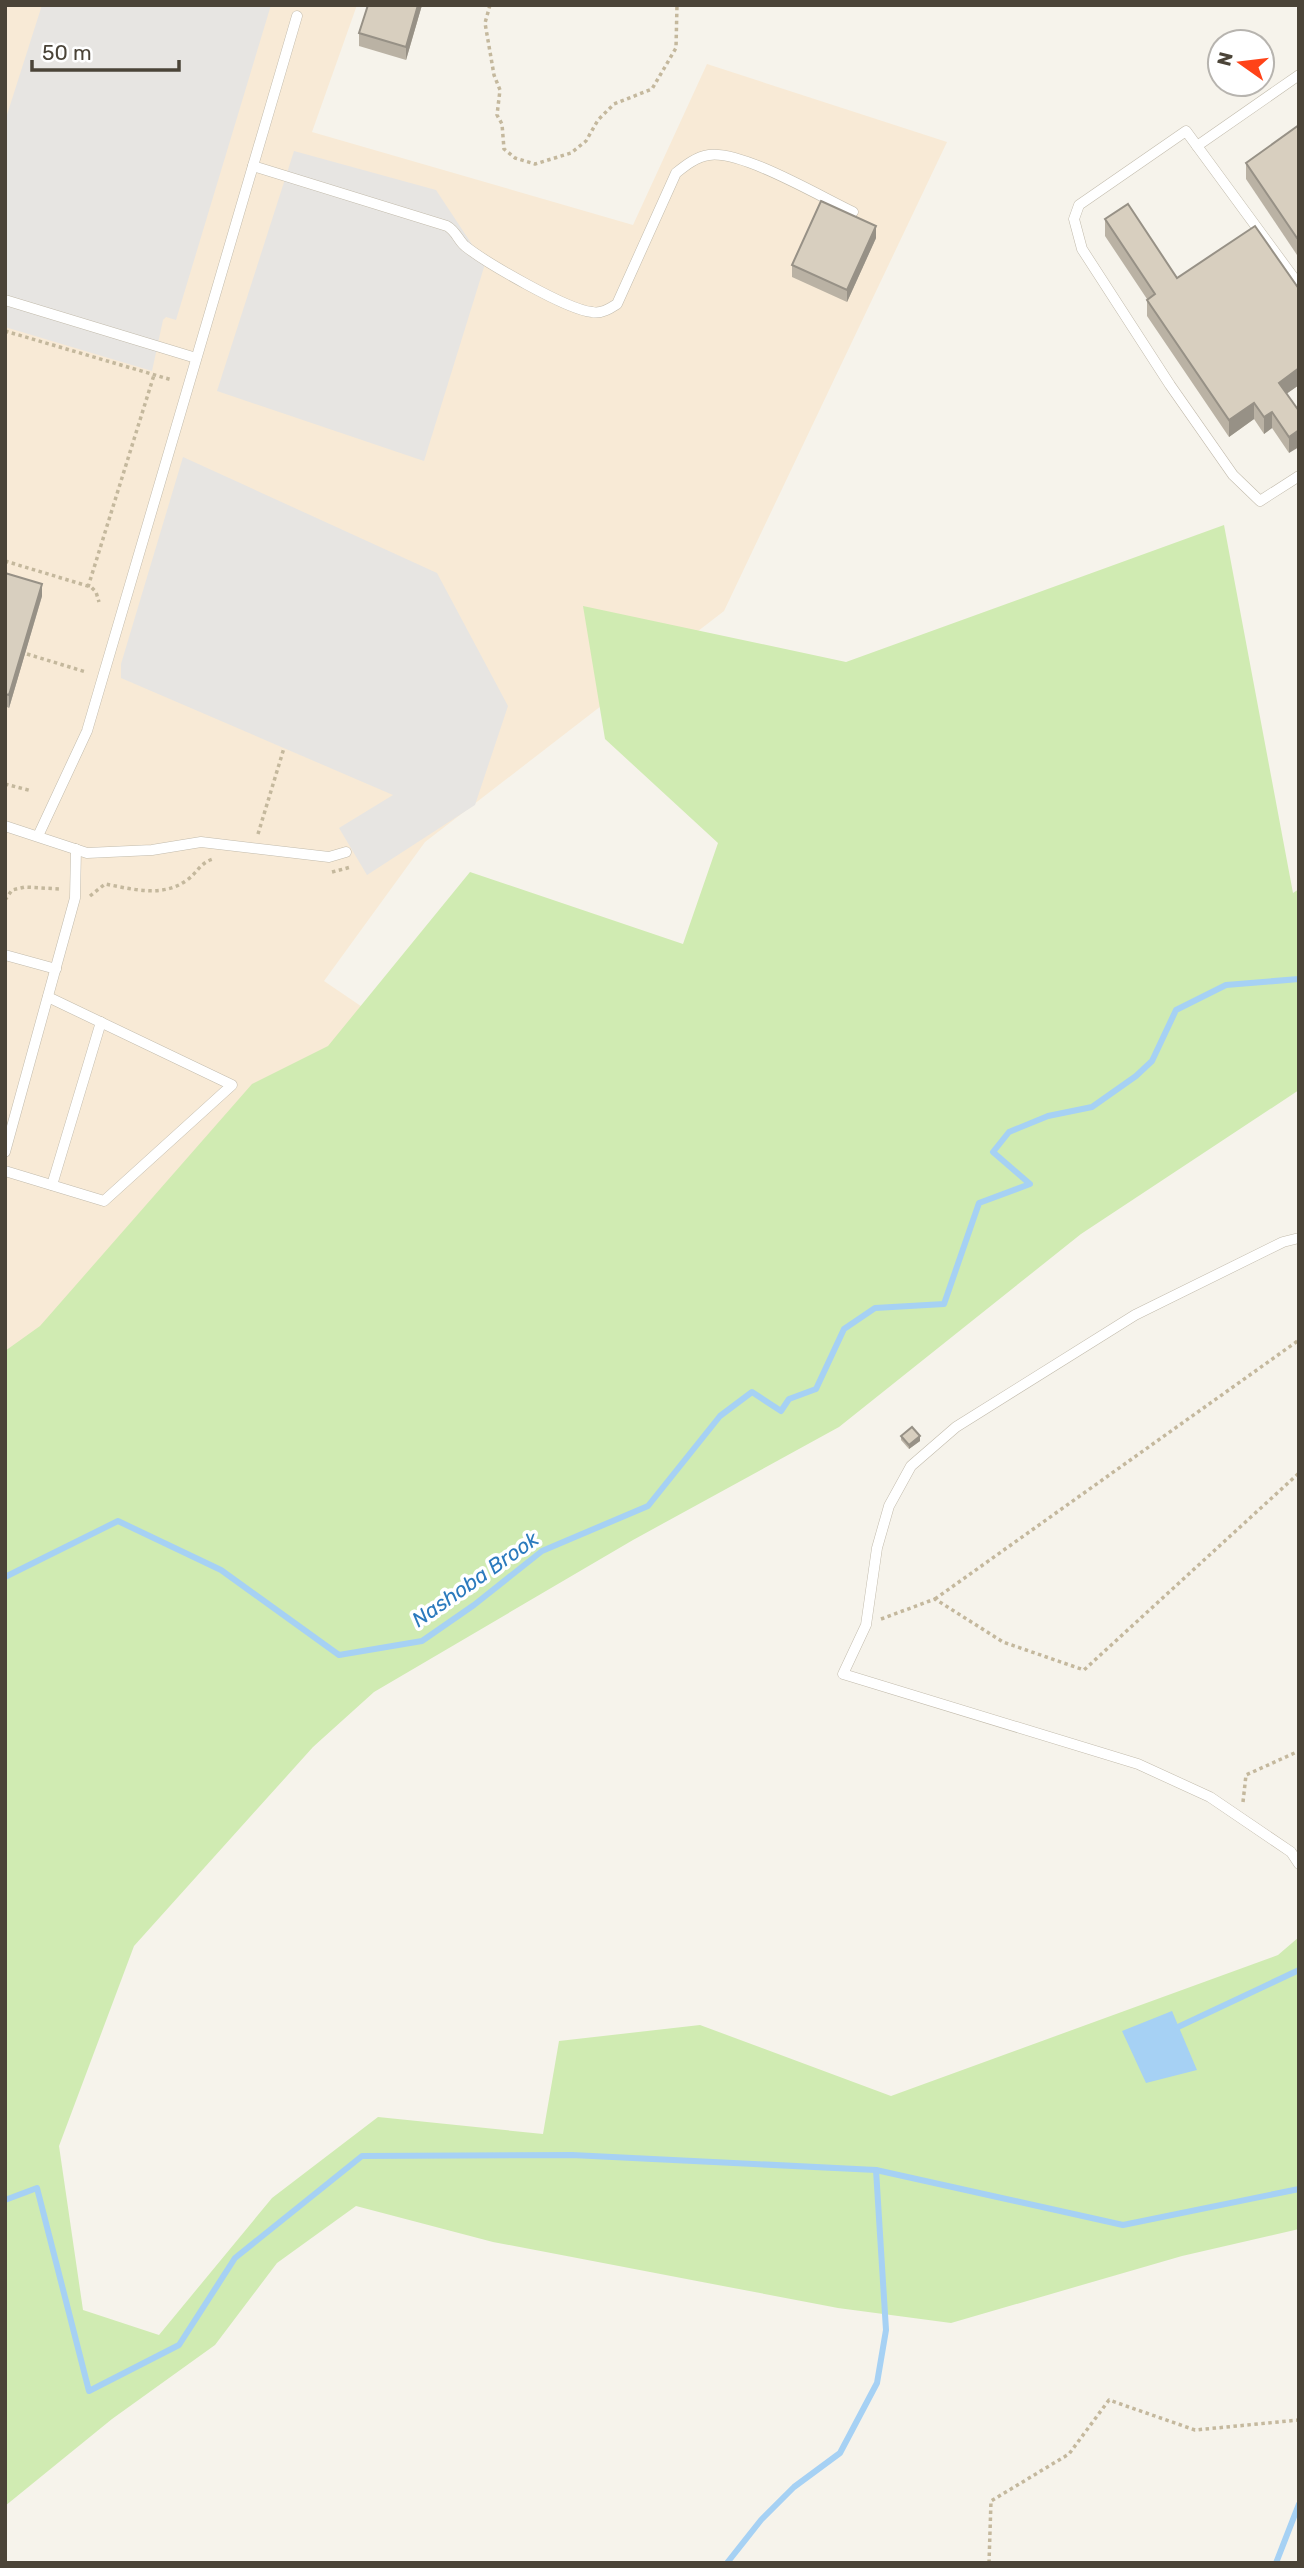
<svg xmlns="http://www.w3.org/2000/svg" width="1304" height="2568" font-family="Rubik,sans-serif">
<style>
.commercial{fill:#f8ead6}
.green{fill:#d0ebb2}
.parking{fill:#e7e5e2}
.water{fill:#a6d1f4}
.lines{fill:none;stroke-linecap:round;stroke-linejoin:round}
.stream{stroke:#a6d1f4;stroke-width:6}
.lane-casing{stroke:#c2bbac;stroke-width:11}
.path{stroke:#c4b89d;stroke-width:3.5;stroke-dasharray:3.5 3.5;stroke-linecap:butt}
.lane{stroke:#fff;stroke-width:10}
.wall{fill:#bab2a4}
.shaded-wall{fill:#979186}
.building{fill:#d8cfbf;stroke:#979186;stroke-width:2}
.labels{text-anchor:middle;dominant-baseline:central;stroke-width:7;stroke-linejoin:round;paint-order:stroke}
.water-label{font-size:21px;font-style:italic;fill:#2b7abd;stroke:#fff}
</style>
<rect width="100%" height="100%" fill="#f6f3eb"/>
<path class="commercial" d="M5 5H357L312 132 633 225 707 64 947 142 724 611 425 842 324 981 399 1032 5 1519Z"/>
<path class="green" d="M1224 525 1293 893 1299 889V1090L1081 1234 839 1427 633 1540 374 1692 313 1747 134 1946 59 2146 83 2310 159 2335 272 2198 378 2117 543 2134 559 2041 700 2025 891 2096 1278 1955 1299 1937V2229L1182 2256 951 2323 838 2308 493 2242 356 2206 277 2263 215 2345 112 2419 5 2506V1351L40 1326 252 1084 328 1046 470 872 683 944 718 843 605 739 583 606 846 662Z"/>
<g class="parking">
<path d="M42 5H271L176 320 166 317 163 320 152 371 5 327V121Z"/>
<path d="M294 151 436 190 485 264 424 461 217 391Z"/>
<path d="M183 457 437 573 508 706 475 805 367 875 339 828 393 795 121 678V664Z"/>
</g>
<path class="water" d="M1172 2011 1197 2070 1146 2083 1122 2031Z"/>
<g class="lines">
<g class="stream">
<path d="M5 1577 118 1521 221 1570 339 1655 422 1641 474 1605 542 1551 648 1506 720 1416 752 1392 781 1411 789 1399 816 1389 844 1329 875 1308 944 1304 979 1203 1030 1184 993 1152 1009 1132 1048 1116 1092 1107 1136 1076 1152 1061 1176 1010 1226 985 1299 979"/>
<path d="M1178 2027 1299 1970"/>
<path d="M5 2200 37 2188 89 2391 179 2345 235 2258 362 2156 572 2155 876 2170 1123 2225 1299 2189"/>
<path d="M727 2563 761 2520 794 2487 840 2453 877 2383 886 2330 876 2170"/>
<path d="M1276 2563 1299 2504"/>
</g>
<g class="lane-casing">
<g id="lane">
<path d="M1197 146 1299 75"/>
<path d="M253 166 447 226C456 231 458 240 465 246 485 262 567 310 592 312 601 314 609 309 617 304L676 173C686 165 696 157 709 155 742 150 821 197 853 212"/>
<path d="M1299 285 1186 131 1079 205 1074 219 1082 249 1170 385 1233 475 1260 501 1299 476"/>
<path d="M5 300 196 358"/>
<path d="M5 826 87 853 152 850 201 842 329 857 346 852"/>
<path d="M38 836 87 731 297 16"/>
<path d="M5 955 56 969"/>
<path d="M5 1152 75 898 76 849"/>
<path d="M5 1171 104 1201 232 1085 48 997"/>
<path d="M52 1185 101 1022"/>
<path d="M1299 1238 1283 1242 1135 1315 956 1427 911 1466 889 1506 877 1548 866 1625 843 1674 1138 1764 1210 1797 1291 1852 1299 1864"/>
</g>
</g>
<g class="path">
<path d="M490 5 485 23 494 75 500 90 497 115 502 124 504 149 515 158 535 164 571 153 586 141 598 120 614 104 652 89 676 48 677 5"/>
<path d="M5 331 172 380"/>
<path d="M5 561 91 587 96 592 99 602"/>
<path d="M88 587 154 375"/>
<path d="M27 654 86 672"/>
<path d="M5 784 32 791"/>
<path d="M258 834 284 748"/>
<path d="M332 872 351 867"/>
<path d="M90 896 105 884C132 889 163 898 187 880 197 873 200 863 213 859"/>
<path d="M5 900 12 890 25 887 60 889"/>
<path d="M935 1599 1299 1340"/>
<path d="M881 1619 935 1599 1003 1642 1084 1670 1299 1473"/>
<path d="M1243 1802 1246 1775 1299 1751"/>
<path d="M989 2563 991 2501 1069 2454 1109 2400 1195 2430 1299 2420"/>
</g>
<use href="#lane" class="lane"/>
</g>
<g class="wall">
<path d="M368 5H422L406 60 359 46V33Z"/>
<path d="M1299 125 1297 255 1246 179V163Z"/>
<path d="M1105 219 1177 278 1299 289V385L1286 394 1299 411 1289 453 1272 428 1264 434 1254 419 1229 437 1147 316V299L1105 236Z"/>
<path d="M876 238 847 302 792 277V265Z"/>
<path d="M5 573 42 596 9 708 5 706Z"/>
<path d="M901 1436 920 1441 909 1449 901 1440Z"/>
</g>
<g class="shaded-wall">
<path d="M418 5H422L406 60V47Z"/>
<path d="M876 226V238L847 302V290Z"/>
<path d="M1299 237V253L1297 255V238Z"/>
<path d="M1299 368V385L1279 399V383Z"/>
<path d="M1254 403V419L1229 437V420Z"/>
<path d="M1272 412V428L1264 434V417Z"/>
<path d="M1299 430V447L1289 453V437Z"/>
<path d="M42 584V596L9 708V695Z"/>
<path d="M920 1436V1441L909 1449V1445Z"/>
</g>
<g class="building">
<path d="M368 5H418L406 47 359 33Z"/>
<path d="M1299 125V237L1297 238 1246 163Z"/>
<path d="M821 201 876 226 847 290 792 265Z"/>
<path d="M1128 204 1177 278 1255 226 1299 289V368L1279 383 1299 411V430L1289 437 1272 412 1264 417 1254 403 1229 420 1147 300 1155 294 1105 219Z"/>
<path d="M5 573 42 584 9 695 5 694Z"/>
<path d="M912 1427 920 1436 909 1445 901 1436Z"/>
</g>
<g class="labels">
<g class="water-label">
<text transform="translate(475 1579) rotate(-35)">Nashoba Brook</text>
</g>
</g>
<rect width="1304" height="2568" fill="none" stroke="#4b4438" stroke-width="14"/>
<g transform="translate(1241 63) rotate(284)"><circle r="33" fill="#ffffff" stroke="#b7b4af" stroke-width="2"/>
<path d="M0-5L12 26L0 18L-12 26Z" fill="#ff4318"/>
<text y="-10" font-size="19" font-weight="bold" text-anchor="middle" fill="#4b4438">N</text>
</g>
<path d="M32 60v10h147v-10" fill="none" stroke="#4b4438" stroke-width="3.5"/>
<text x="42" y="60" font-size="21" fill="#4b4438" stroke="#ffffff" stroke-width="5" paint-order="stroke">50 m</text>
</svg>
